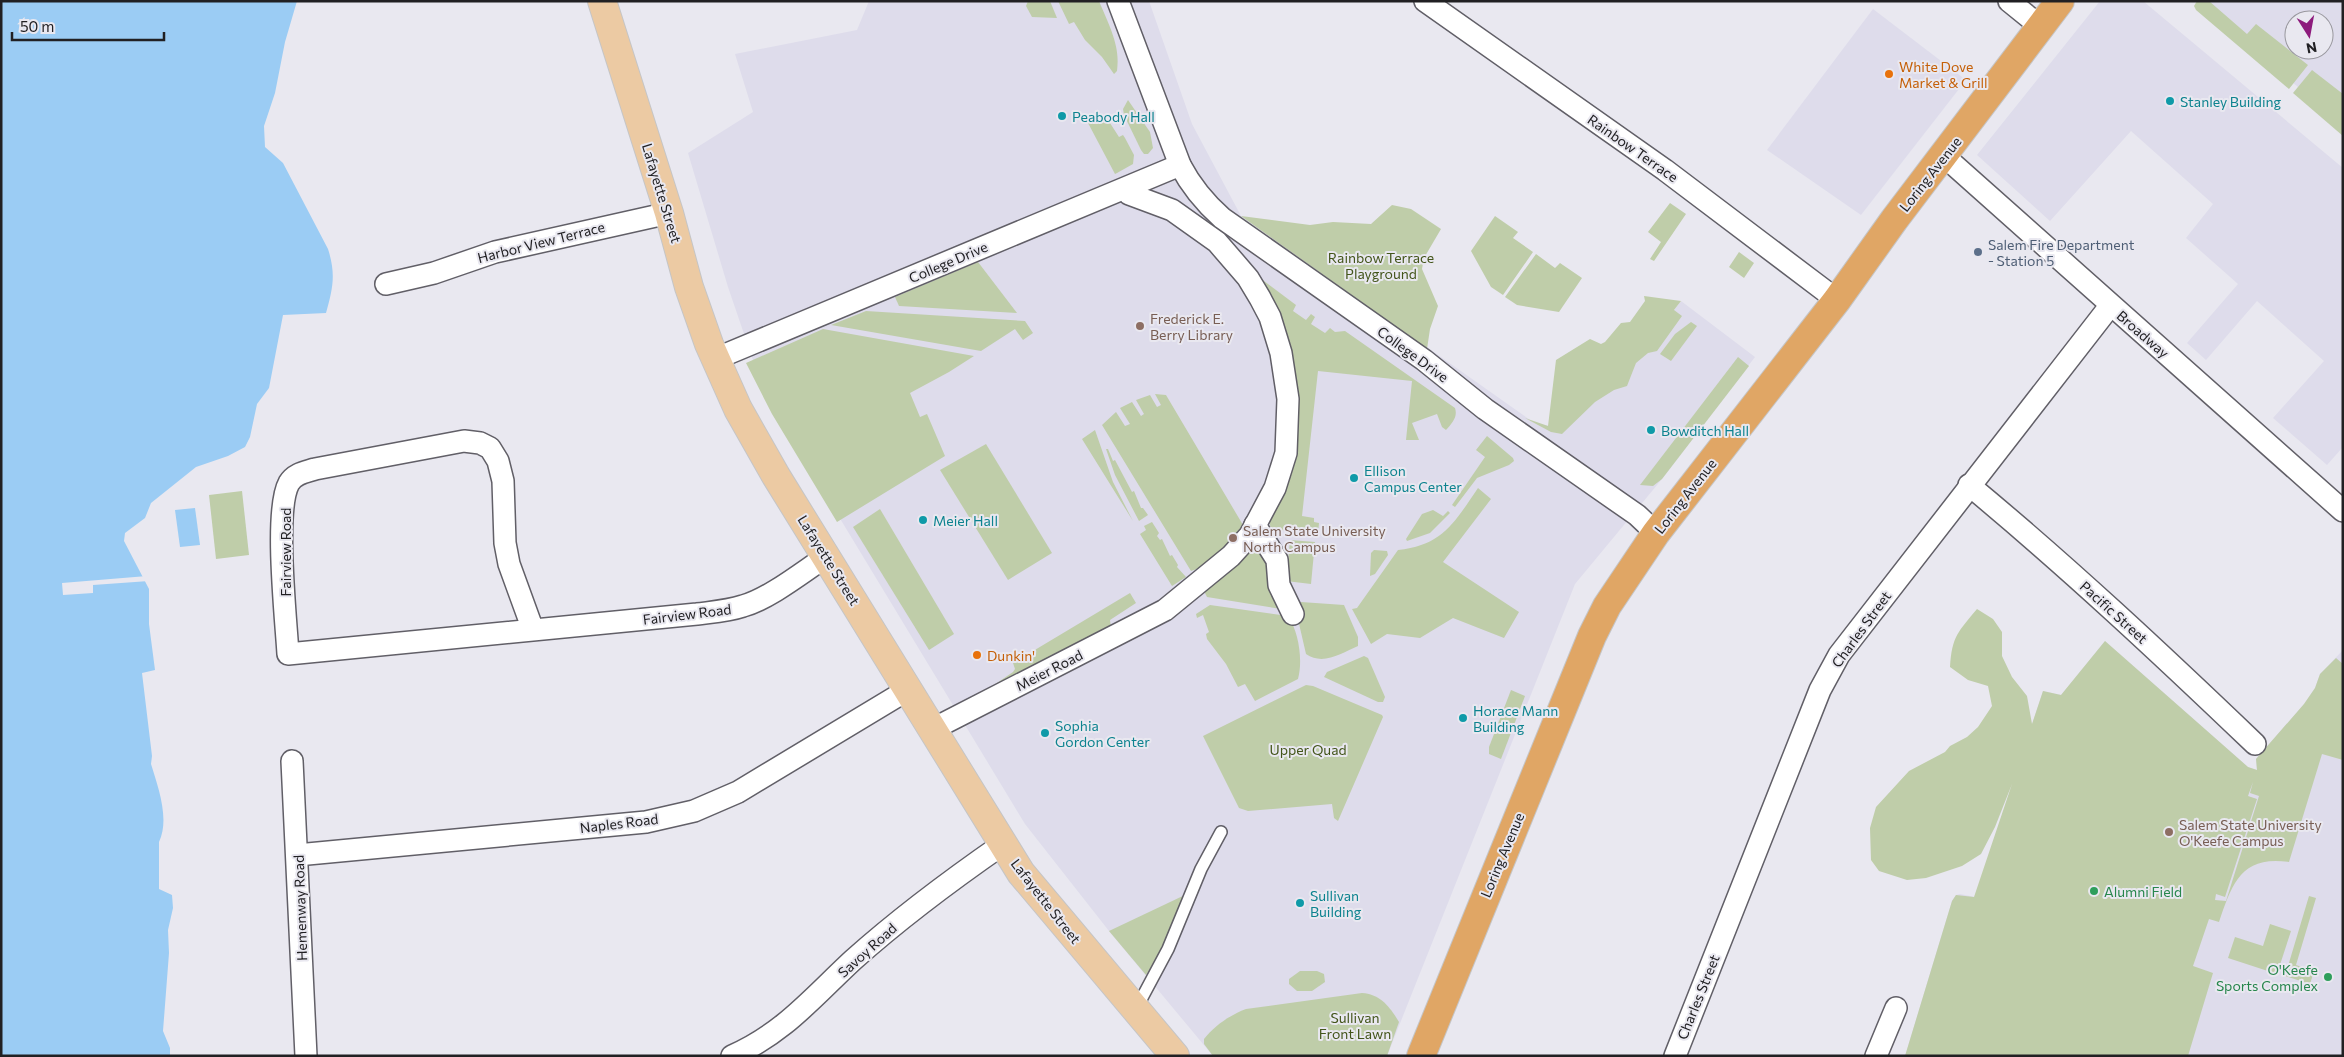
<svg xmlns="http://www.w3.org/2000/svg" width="2344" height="1057" font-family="Commissioner,sans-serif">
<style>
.built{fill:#dedceb;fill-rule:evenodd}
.green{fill:#bfcda9;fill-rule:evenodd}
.water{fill:#9bccf4}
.pier{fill:#e9e8f0}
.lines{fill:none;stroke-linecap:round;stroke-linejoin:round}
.lane-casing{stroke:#615f67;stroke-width:14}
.street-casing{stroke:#615f67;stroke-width:24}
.primary-casing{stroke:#c5c5c6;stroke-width:30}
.highway-casing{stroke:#c5c5c6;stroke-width:30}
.lane{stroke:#fff;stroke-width:11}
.street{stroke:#fff;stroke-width:21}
.primary{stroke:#eccaa3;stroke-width:28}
.highway{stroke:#e0a665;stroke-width:28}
.food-dot{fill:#e8710a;stroke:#e9e8f0;stroke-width:2}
.culture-dot{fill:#0f9aa8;stroke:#e9e8f0;stroke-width:2}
.service-dot{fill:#5c6f8a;stroke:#e9e8f0;stroke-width:2}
.education-dot{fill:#8d6e63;stroke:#e9e8f0;stroke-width:2}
.leisure-dot{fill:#2e9e5b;stroke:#e9e8f0;stroke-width:2}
.labels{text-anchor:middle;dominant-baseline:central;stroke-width:4;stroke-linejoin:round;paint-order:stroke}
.food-label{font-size:14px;fill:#c56008;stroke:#e9e8f0;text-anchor:start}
.culture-label{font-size:14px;fill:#0d838f;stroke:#e9e8f0;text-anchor:start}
.street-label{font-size:14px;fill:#212023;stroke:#e9e8f0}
.service-label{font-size:14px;fill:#4e5e75;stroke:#e9e8f0;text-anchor:start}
.park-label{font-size:14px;fill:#43551a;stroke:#e9e8f0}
.education-label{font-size:14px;fill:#785e54;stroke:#e9e8f0;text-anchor:start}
.leisure-label{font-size:14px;fill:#27864d;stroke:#e9e8f0;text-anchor:start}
</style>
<rect width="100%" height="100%" fill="#e9e8f0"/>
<g class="built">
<path d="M869 1H1149L1192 124 1241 216 1533 422 1549 426 1646 347 1681 301 1755 357 1662 479 1575 584 1387 1056H1213L1109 931 1025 824 790 436 756 369 728 287 688 153 753 112 735 54 857 30Z"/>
<path d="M2100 1H2143L2343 168V447L2327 465 2273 418 2324 361 2257 301 2206 360 2187 343 2238 284 2186 238 2213 204 2131 131 2050 221 1977 155Z"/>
<path d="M2196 1H2343V124L2298 87ZM2294 20H2324V50H2294Z"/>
<path d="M1873 9 1966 80 1861 215 1767 150Z"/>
<path d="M2105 641 2248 767 2257 770 2256 759 2304 704 2315 688 2320 674 2343 650V1056H1905L1952 901 1956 895 1960 894 1975 897 2043 691 2061 695Z"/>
</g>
<g class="green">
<path d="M1028 1H1050L1057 18 1032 17 1026 6Z"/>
<path d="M1058 1H1099C1108 23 1121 46 1117 71L1114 74 1102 57 1085 40 1074 22 1069 24Z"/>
<path d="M2197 1H2209L2247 34 2256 24 2308 65 2289 89 2196 10 2194 6Z"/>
<path d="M2312 70 2343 94V136L2293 93Z"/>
<path d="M1128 100 1150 132 1153 148 1148 154H1144L1141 150 1124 115 1123 109Z"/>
<path d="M1101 116 1110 123 1119 137 1123 135 1125 138 1134 155 1133 164 1117 173 1115 174 1088 123Z"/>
<path d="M1670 203 1686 214 1654 261 1650 259 1661 242 1648 232Z"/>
<path d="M1392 205 1411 209 1441 229 1424 258 1422 269 1438 306 1430 329 1427 349 1241 216 1310 225 1333 222 1371 224Z"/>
<path d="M1495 216 1518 232 1513 238 1533 252 1503 295 1491 287 1471 251Z"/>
<path d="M1739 252 1754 263 1744 278 1729 267Z"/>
<path d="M1536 254 1555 268 1560 263 1582 278 1559 312 1517 305 1505 297Z"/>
<path d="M978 262 1017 313 899 306 895 297Z"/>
<path d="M1260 278 1296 305 1293 311 1306 320 1311 314 1315 317 1311 324 1325 333 1330 328 1335 332 1345 331 1455 408C1458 417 1452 423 1446 430L1442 427 1437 414 1412 423 1419 440H1406L1412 381 1318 371 1302 516 1314 518V522L1319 523 1318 534 1271 529 1269 521C1299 469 1306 402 1289 345 1282 322 1270 300 1260 278Z"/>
<path d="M1644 296 1681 301 1674 310 1682 316 1657 351 1648 353 1636 363 1627 386 1614 390 1595 402 1562 434 1551 432 1525 418 1548 426 1556 360 1590 339 1601 344 1605 342 1621 323 1630 322 1645 301Z"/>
<path d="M866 311 1025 321 1033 333 1023 340 1015 329 981 351 831 325Z"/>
<path d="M1691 322 1697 326 1671 361 1660 354 1675 334Z"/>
<path d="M823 329 974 356 949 372 910 393 920 417 927 414 945 456 837 522 772 414 746 363Z"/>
<path d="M1738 357 1749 366 1662 479 1653 486 1640 485Z"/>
<path d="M1155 394 1166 395 1243 525C1233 543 1211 565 1191 571L1102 425 1116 412 1125 426 1130 424 1120 408 1132 402 1141 416 1144 414 1136 400 1150 395 1157 407 1161 405Z"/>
<path d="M1095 430 1113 482 1133 521 1082 439Z"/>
<path d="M1487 436 1513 458 1514 461 1509 465 1477 478 1455 507 1452 505 1485 457 1476 450Z"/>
<path d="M986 444 1052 553 1008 580 940 470Z"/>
<path d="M1106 449H1108L1113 461 1115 460 1132 492 1134 491 1141 508H1143L1148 515 1139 521 1115 475Z"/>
<path d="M1478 488 1491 499 1443 562 1519 612 1504 638 1453 618 1420 638 1387 634 1371 644 1352 609 1357 608 1398 550C1443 545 1454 523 1478 488Z"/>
<path d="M242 491 249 555 216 559 209 495Z"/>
<path d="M880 509 954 634 929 650 853 527Z"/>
<path d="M1433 510 1443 516 1448 511 1450 513 1430 533 1407 541 1406 539 1422 514Z"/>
<path d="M1152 522 1159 533 1157 536 1160 540 1162 539 1170 556 1172 555 1178 565 1177 567 1186 577 1172 586 1140 534 1146 530 1144 526Z"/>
<path d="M1290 540 1315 542 1311 584 1286 581Z"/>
<path d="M1255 544 1273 569 1281 609 1207 597 1203 589Z"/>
<path d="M1374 550 1387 551 1388 555 1375 574 1370 576 1371 553Z"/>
<path d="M1130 593 1136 603 1110 620 1111 628 994 685 1013 672 1015 669 1013 663Z"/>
<path d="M1301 602 1344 605 1358 637V646C1342 653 1323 666 1306 654L1297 615 1301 613Z"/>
<path d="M1210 605 1288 616C1299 632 1303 661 1298 679L1255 701 1245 684 1238 687 1226 664 1207 639 1206 634 1209 632 1203 615 1197 618 1196 614Z"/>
<path d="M1977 609 1993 619 2002 632V656L2012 677 2027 696 2032 724 2043 691 2061 695 2105 641 2248 767 2257 770 2256 759 2304 704 2315 688 2320 674 2336 658 2343 664V760L2322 754 2289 862C2241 855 2232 884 2219 922L2209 919 2193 966 2213 973 2188 1056H1905L1952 901 1956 895 1974 897 2012 784 1995 827 1981 854 1962 866 1926 878 1907 880 1879 871 1871 860 1870 828 1876 807 1909 771 1945 752 1950 746 1967 737 1978 727 1992 706 1988 686 1968 680 1950 667C1952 636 1958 632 1977 609ZM2253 782 2250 793 2259 796 2226 901 2215 900 2216 894 2225 897 2257 799 2248 796Z"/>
<path d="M1364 656 1368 658 1385 697 1383 702H1378L1324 677 1327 672Z"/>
<path d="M1306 685 1313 686 1382 715 1383 717 1338 821 1334 818 1332 804 1248 811 1239 808 1203 736Z"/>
<path d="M1511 690 1525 696 1501 759 1489 754V747Z"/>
<path d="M1187 894 1164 946 1146 975 1109 931Z"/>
<path d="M2309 896 2316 898 2296 965 2314 971 2310 984 2285 976Z"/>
<path d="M2270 924 2291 931 2277 974 2228 958 2235 937 2263 946Z"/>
<path d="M1300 971H1317L1324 974 1325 982 1312 991H1297L1289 984V979Z"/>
<path d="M1362 993C1380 994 1390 1007 1399 1022L1387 1056H1213L1204 1044V1039C1214 1026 1230 1015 1246 1009Z"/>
</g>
<g class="water">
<path d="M1 1H297L285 42 275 93 264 126 265 147 283 163 328 249C336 274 333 288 326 313L283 315 269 388 257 404 250 437 245 447 228 456 196 467 151 503 145 518 125 533 124 541 149 589V624L155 670 142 673 152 756 151 764C158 787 170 819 159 842V889L172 895 173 908 168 930 169 953 163 1031 170 1048V1056H1Z"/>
<path d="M195 508 200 545 180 547 175 510Z"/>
</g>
<path class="pier" d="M147 576 149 581 93 585V593L63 595 62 583Z"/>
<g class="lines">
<g class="lane-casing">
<path id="lane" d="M1136 1009 1168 949 1201 869 1221 832"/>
</g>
<g class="street-casing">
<g id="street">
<path d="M1118 1 1180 165C1191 186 1204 202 1222 218L1424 360 1485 409 1637 515 1656 533"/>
<path d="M1425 1 1665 170 1837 300"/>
<path d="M2009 1 2041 27"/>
<path d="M1944 156 2343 511"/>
<path d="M386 284 434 273 495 252 669 213"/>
<path d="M715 359 1180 165"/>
<path d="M1969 485C2068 567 2162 655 2255 744"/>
<path d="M1255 525 1277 560 1279 585 1293 614"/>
<path d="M533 630 509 564 505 543 503 481 498 461 490 448 480 443 464 441 315 469C306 472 295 473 289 483 274 510 286 619 288 654L697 614C712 612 728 611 743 606 769 599 804 571 827 556"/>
<path d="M933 729 1165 610 1231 556 1250 535 1275 488 1286 453 1288 399 1281 353 1270 317 1260 298 1248 278 1217 242 1172 210 1129 194"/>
<path d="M292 761 306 1056"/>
<path d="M297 855 646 822 694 811 738 792 909 689"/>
<path d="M732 1056C784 1033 812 998 853 960 900 918 951 880 1003 844"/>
<path d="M1675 1056 1820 690 1839 655 2110 306"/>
<path d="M1876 1056 1896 1008"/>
</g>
</g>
<g class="primary-casing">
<path id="primary" d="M602 1 669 213 689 287 709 344 738 409 776 476 1021 873 1175 1056"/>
</g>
<g class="highway-casing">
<path id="highway" d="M1421 1056 1592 636 1607 606 1656 533 1837 300 1894 220 2060 1"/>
</g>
<use href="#lane" class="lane"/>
<use href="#street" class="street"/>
<use href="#primary" class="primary"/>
<use href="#highway" class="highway"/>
</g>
<g class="food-dot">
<circle cx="1889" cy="74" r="5"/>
<circle cx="977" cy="655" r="5"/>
</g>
<g class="culture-dot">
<circle cx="2170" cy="101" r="5"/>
<circle cx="1062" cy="116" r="5"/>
<circle cx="1651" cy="430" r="5"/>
<circle cx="1354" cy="478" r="5"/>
<circle cx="923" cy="520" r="5"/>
<circle cx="1463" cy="718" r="5"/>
<circle cx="1045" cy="733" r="5"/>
<circle cx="1300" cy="903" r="5"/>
</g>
<circle class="service-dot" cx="1978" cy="252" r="5"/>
<g class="education-dot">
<circle cx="1140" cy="326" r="5"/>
<circle cx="1233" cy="538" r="5"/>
<circle cx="2169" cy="832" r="5"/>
</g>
<g class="leisure-dot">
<circle cx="2094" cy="891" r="5"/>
<circle cx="2328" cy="977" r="5"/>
</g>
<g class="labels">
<g class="food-label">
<text x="1899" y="66">White Dove<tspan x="1899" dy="16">Market &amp; Grill</tspan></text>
<text x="987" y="655">Dunkin'</text>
</g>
<g class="culture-label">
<text x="2180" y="101">Stanley Building</text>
<text x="1072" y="116">Peabody Hall</text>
<text x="1661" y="430">Bowditch Hall</text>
<text x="1364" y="470">Ellison<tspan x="1364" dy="16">Campus Center</tspan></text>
<text x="933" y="520">Meier Hall</text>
<text x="1473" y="710">Horace Mann<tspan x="1473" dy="16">Building</tspan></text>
<text x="1055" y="725">Sophia<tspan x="1055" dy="16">Gordon Center</tspan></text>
<text x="1310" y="895">Sullivan<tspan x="1310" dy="16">Building</tspan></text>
</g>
<g class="street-label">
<text transform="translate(1633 148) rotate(35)">Rainbow Terrace</text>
<text transform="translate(1930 174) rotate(-52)">Loring Avenue</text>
<text transform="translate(662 193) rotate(73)">Lafayette Street</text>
<text transform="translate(541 242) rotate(-14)">Harbor View Terrace</text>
<text transform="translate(948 262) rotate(-23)">College Drive</text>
<text transform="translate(2143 334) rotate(41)">Broadway</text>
<text transform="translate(1413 354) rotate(36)">College Drive</text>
<text transform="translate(1685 496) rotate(-52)">Loring Avenue</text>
<text transform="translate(285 552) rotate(-90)">Fairview Road</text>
<text transform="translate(829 560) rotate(58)">Lafayette Street</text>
<text transform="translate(2114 612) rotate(42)">Pacific Street</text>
<text transform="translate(687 614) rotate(-7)">Fairview Road</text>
<text transform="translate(1861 629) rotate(-54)">Charles Street</text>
<text transform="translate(1049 670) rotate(-27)">Meier Road</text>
<text transform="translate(619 823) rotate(-7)">Naples Road</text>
<text transform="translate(1502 855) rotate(-67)">Loring Avenue</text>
<text transform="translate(1046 901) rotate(52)">Lafayette Street</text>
<text transform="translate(300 908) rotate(-92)">Hemenway Road</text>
<text transform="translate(867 950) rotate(-42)">Savoy Road</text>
<text transform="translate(1698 997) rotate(-68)">Charles Street</text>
</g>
<g class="service-label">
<text x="1988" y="244">Salem Fire Department<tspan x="1988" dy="16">- Station 5</tspan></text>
</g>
<g class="park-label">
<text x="1381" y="257">Rainbow Terrace<tspan x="1381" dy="16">Playground</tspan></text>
<text x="1308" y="749">Upper Quad</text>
<text x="1355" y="1017">Sullivan<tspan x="1355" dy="16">Front Lawn</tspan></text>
</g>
<g class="education-label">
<text x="1150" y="318">Frederick E.<tspan x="1150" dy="16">Berry Library</tspan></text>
<text x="1243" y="530">Salem State University<tspan x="1243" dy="16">North Campus</tspan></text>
<text x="2179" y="824">Salem State University<tspan x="2179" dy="16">O'Keefe Campus</tspan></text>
</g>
<g class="leisure-label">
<text x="2104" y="891">Alumni Field</text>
<text x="2318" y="969" text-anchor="end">O'Keefe<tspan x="2318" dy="16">Sports Complex</tspan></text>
</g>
</g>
<rect width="2344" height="1057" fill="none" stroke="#212023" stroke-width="5"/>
<g transform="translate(2309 35) rotate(169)"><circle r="24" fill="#e9e8f0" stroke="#99989e"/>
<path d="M0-4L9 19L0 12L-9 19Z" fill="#8d1b7c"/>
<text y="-8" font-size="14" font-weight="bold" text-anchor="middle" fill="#212023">N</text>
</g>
<path d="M12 32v8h152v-8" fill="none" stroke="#212023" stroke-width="2.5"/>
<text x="20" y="32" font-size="15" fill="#212023" stroke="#e9e8f0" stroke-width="4" paint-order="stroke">50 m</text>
</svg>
